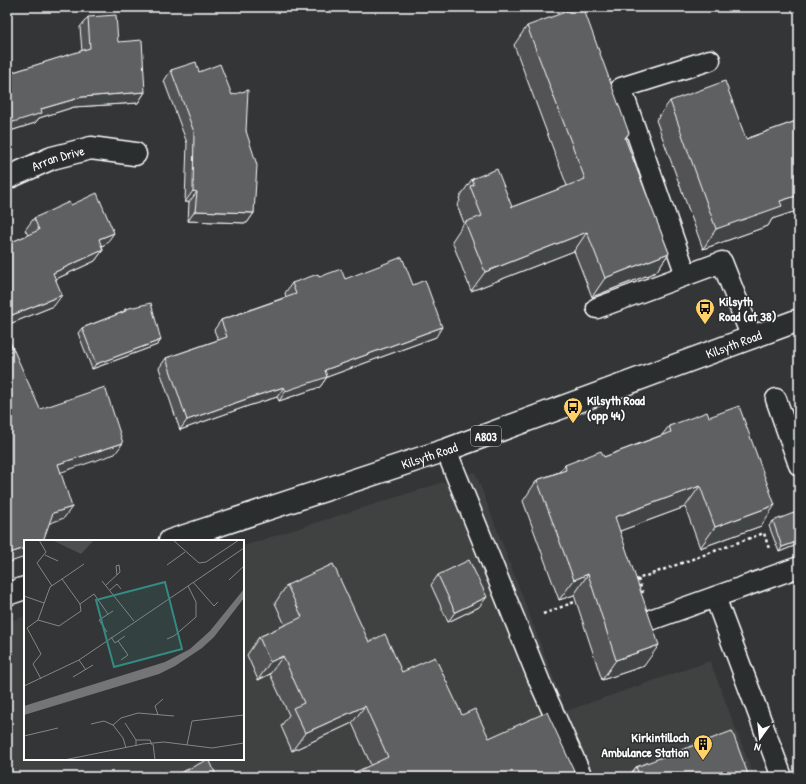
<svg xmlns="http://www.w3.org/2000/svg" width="806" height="784" font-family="'Patrick Hand',sans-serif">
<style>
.built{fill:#404243}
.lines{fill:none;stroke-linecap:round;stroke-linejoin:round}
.service-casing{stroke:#fff;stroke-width:23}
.minor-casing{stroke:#fff;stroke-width:25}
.primary-casing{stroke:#fff;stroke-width:25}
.path{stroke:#fff;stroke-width:2.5;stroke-dasharray:3 3;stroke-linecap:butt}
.service{stroke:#2a2d2e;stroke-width:20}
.minor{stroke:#2a2d2e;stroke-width:22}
.primary{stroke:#2a2d2e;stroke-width:22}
.wall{fill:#525354;stroke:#fff}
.shaded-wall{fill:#424445;stroke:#fff}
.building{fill:#5f6162;stroke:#fff}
.labels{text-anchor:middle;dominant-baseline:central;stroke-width:3;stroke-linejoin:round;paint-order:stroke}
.shield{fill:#2a2d2e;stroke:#bfc0c0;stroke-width:1}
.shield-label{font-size:12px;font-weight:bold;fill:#fff}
.street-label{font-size:13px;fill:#fff;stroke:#2a2d2e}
.poi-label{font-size:13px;font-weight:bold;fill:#fff;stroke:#2a2d2e;text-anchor:start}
.inset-road{fill:none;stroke:#858686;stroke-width:1}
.view{fill:#338b84;fill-opacity:0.15;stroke:#338b84;stroke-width:2}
.inset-edge{fill:none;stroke:#fff;stroke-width:2}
</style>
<rect width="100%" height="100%" fill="#333536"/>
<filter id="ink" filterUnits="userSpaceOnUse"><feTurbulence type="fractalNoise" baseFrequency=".025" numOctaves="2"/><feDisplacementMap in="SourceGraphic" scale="8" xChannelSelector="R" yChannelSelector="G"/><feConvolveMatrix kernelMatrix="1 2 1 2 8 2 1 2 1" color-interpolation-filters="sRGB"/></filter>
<g filter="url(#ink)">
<path class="built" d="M475 472 566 711 710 661 754 777H7V622L25 616V759H243V546Z"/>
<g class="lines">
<g class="service-casing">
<g id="service">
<path d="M686 275 621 88 710 60"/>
<path d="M597 308 722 262 752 338"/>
<path d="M776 399 799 465"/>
<path d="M446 450 541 685 582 777"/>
<path d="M715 597 782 777"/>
<path d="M653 619 799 567"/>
</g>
</g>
<g class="minor-casing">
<g id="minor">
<path id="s1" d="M7 178 52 158 91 148 135 154"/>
</g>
</g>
<g class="primary-casing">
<g id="primary">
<path id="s2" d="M170 541 446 450 799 320"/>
<path d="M7 594 25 588"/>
</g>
</g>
<g class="path">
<path d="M638 579 643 593"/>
<path d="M635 580 764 533 769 549"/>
<path d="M543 614 577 601"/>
</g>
<use href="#service" class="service"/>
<use href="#minor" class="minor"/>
<use href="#primary" class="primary"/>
</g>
<g class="wall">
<path d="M88 17 118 42 145 92 138 103 74 107 39 118 35 123 7 132V74L82 51 80 27Z"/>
<path d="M527 26 629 133 625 139 669 253 656 272 592 297 574 251 471 291 452 241 464 223 457 205 460 201 459 198 472 179 512 207 567 186 514 45Z"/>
<path d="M171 70 199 72 232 95 246 131 254 213 247 223 188 221 189 202H185L187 143 164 81Z"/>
<path d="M670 101 746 139 799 120V210L772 219 768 226 703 249 656 120Z"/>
<path d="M71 205 106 244 102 246 103 250 95 261 56 279 54 306 7 325V244L28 235 25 230 34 218Z"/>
<path d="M319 277 345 279 413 285 436 337 327 377 320 387 279 401 277 397 248 406 180 430 159 368 166 358 218 340 214 330 221 320 286 297 285 293 292 283Z"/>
<path d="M125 309 161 340 157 345 92 369 78 333 82 328 123 312Z"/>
<path d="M709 417 761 526 700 548 685 507 620 531 644 666 602 680 574 595 559 600 523 501 537 480 559 472 565 465 604 457 662 435 669 426Z"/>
<path d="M773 521 799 544 779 552 769 526Z"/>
<path d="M438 575 479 607 448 622 431 585Z"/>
<path d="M287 585 369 642 402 672 462 715 489 738 577 777 371 765 352 723 292 751 281 726 289 715 270 674 258 680 247 655 259 637 285 625 275 603Z"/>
<path d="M799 643V652L797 646Z"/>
<path d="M636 767 749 777H628Z"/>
<path d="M180 773 217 777H177Z"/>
</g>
<g class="shaded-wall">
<path d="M145 92 138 103 74 107 39 118 35 123 7 132V124L41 109 82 97Z"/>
<path d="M193 191 197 192 189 202H185Z"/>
<path d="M799 195V210L772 219 768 226 703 249 716 229 780 201Z"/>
<path d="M195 211 254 213 247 223 188 221Z"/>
<path d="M587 232 574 251 471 291 485 272Z"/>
<path d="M114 233 106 244 90 251 99 239Z"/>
<path d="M103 250 95 261 45 284 53 273Z"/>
<path d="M669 253 656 272 592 297 605 278Z"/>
<path d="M62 295 54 306 7 325V317Z"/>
<path d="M442 327 436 337 327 377 320 387 279 401 286 391 325 370Z"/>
<path d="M161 340 157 345 92 369 96 364Z"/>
<path d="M284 387 277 397 248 406 180 430 187 420 255 396Z"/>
<path d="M123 443 115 454 50 476 58 464Z"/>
<path d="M700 486 685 507 601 538 615 517Z"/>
<path d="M775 505 761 526 700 548 715 527Z"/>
<path d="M72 507 64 518 45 525 53 513Z"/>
<path d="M799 541V544L779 552 782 547Z"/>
<path d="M25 548V557L7 563V554Z"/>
<path d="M588 574 574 595 559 600 574 580Z"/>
<path d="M487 597 479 607 448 622 455 612Z"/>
<path d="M659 645 644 666 602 680 616 660Z"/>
<path d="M283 656 270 674 258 680 270 662Z"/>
<path d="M365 706 352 723 292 751 305 733Z"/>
</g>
<g class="building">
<path d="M579 7H583L629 133 625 138 669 253 605 278 587 232 485 272 465 222 482 216 470 186 474 185 472 179 497 169 512 207 585 179 527 26Z"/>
<path d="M116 15 118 42 142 40 145 92 82 97 41 109 42 113 7 124V74L90 48 88 17Z"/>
<path d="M196 62 199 72 220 64 232 95 248 90 246 131 257 165 254 213 195 211 197 192 193 191 194 132 171 70Z"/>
<path d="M725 81 746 139 799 120V195L780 201 782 206 716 229 670 101Z"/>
<path d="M97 193 114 233 99 239 103 250 53 273 62 295 7 317V244L39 230 34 218 69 202 71 205Z"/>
<path d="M402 257 413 285 425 280 442 327 325 370 327 377 286 391 284 387 255 396 187 420 166 358 227 337 221 320 296 294 292 283 318 274 319 277 341 269 345 279Z"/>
<path d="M151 303 161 340 96 364 82 328 126 311 125 309Z"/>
<path d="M7 335 40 409 105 387 123 443 58 464 72 507 53 513 43 541H25V548L7 554Z"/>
<path d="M739 406 775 505 715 527 700 486 615 517 659 645 616 660 588 574 574 580 537 480 566 470 565 465 601 451 604 457 671 432 669 426 707 412 709 417Z"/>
<path d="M799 511V541L782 547 773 521Z"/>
<path d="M469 560 487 597 455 612 438 575Z"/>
<path d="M333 564 369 642 385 634 402 672 435 657 462 715 475 709 489 738 547 712 577 777H345L388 757 365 706 305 733 293 708 304 703 283 656 270 662 259 637 302 617 287 585Z"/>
<path d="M732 731 749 777H640L636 767Z"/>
<path d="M209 759 217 777H182L180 773Z"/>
</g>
</g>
<defs>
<g id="bus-pin" transform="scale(1)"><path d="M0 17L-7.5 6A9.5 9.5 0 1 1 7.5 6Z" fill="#ffd166" stroke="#2a2d2e"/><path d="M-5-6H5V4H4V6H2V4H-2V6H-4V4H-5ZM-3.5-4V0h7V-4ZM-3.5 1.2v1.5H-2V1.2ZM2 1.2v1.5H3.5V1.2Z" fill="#111"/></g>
<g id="building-pin" transform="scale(1)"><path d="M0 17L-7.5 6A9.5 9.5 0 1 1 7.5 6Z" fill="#ffd166" stroke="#2a2d2e"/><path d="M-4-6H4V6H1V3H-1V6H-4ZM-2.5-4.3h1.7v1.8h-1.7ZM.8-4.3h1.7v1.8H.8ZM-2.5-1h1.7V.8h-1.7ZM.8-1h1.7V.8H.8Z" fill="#111"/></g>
</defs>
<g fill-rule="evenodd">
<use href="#bus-pin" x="705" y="308"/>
<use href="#bus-pin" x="573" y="407"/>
<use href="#building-pin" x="703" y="744"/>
</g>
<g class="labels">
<rect class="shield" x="471" y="426" width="30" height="20" rx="3"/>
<g class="shield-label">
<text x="486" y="436">A803</text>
</g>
<g class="street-label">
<text stroke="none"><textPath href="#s1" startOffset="55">Arran Drive</textPath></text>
<text stroke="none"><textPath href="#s2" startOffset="597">Kilsyth Road</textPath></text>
<text stroke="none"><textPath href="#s2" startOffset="273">Kilsyth Road</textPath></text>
</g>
<g class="poi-label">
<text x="719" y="301">Kilsyth<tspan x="719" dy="15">Road (at 38)</tspan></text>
<text x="587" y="400">Kilsyth Road<tspan x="587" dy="15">(opp 44)</tspan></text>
<text x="689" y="737" text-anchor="end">Kirkintilloch<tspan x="689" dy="15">Ambulance Station</tspan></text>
</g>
</g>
<g transform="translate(24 540)">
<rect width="220" height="220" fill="#333536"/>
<path d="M28 0H70L57 14Z" fill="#4c4f50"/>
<path d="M220 49V58L190 97 178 108 151 126 135 134 0 175V166L141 122 166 109 186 91Z" fill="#737576"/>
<path class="inset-road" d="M15 0 22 12 13 23 28 46M149 0 175 23 182 22 215 0M21 15 34 21M143 25 161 12M38 39 60 24M205 40 220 26M78 41 110 81M169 42 190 66 194 62M82 45 96 32 95 25 92 26 93 35M86 50 93 44 97 49M0 56 20 63M56 64 70 54 84 74M14 80 35 86 57 71 56 64 38 39 26 47 14 80 3 88 17 114 9 124 17 139M83 92 75 80 89 71M87 97 91 103 101 96M143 99 150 96 172 77V62L164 46M94 101 104 115 97 120M55 120 62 130M49 137 69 125M0 146 55 120 220 8M134 175 131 166 139 159M101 183 112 200V206M67 184 80 181 89 185 99 198 102 208M89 185 97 178 114 173 150 176M0 196 34 188M112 200H126L128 205M129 204 131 220M163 205 168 181 220 175M40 220 119 204 140 202 188 208 220 203"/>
<path class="view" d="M141 42 158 109 90 127 72 60Z"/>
<rect width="220" height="220" class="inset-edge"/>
</g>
<rect width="806" height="784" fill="none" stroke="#2a2d2e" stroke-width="24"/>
<rect x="12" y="12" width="782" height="760" fill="none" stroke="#fff" stroke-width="1.5" filter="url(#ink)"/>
<g transform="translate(760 738) rotate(195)" stroke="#2a2d2e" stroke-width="3" paint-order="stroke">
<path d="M0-3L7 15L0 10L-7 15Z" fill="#ffffff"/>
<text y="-6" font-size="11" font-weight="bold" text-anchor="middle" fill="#ffffff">N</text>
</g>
</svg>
